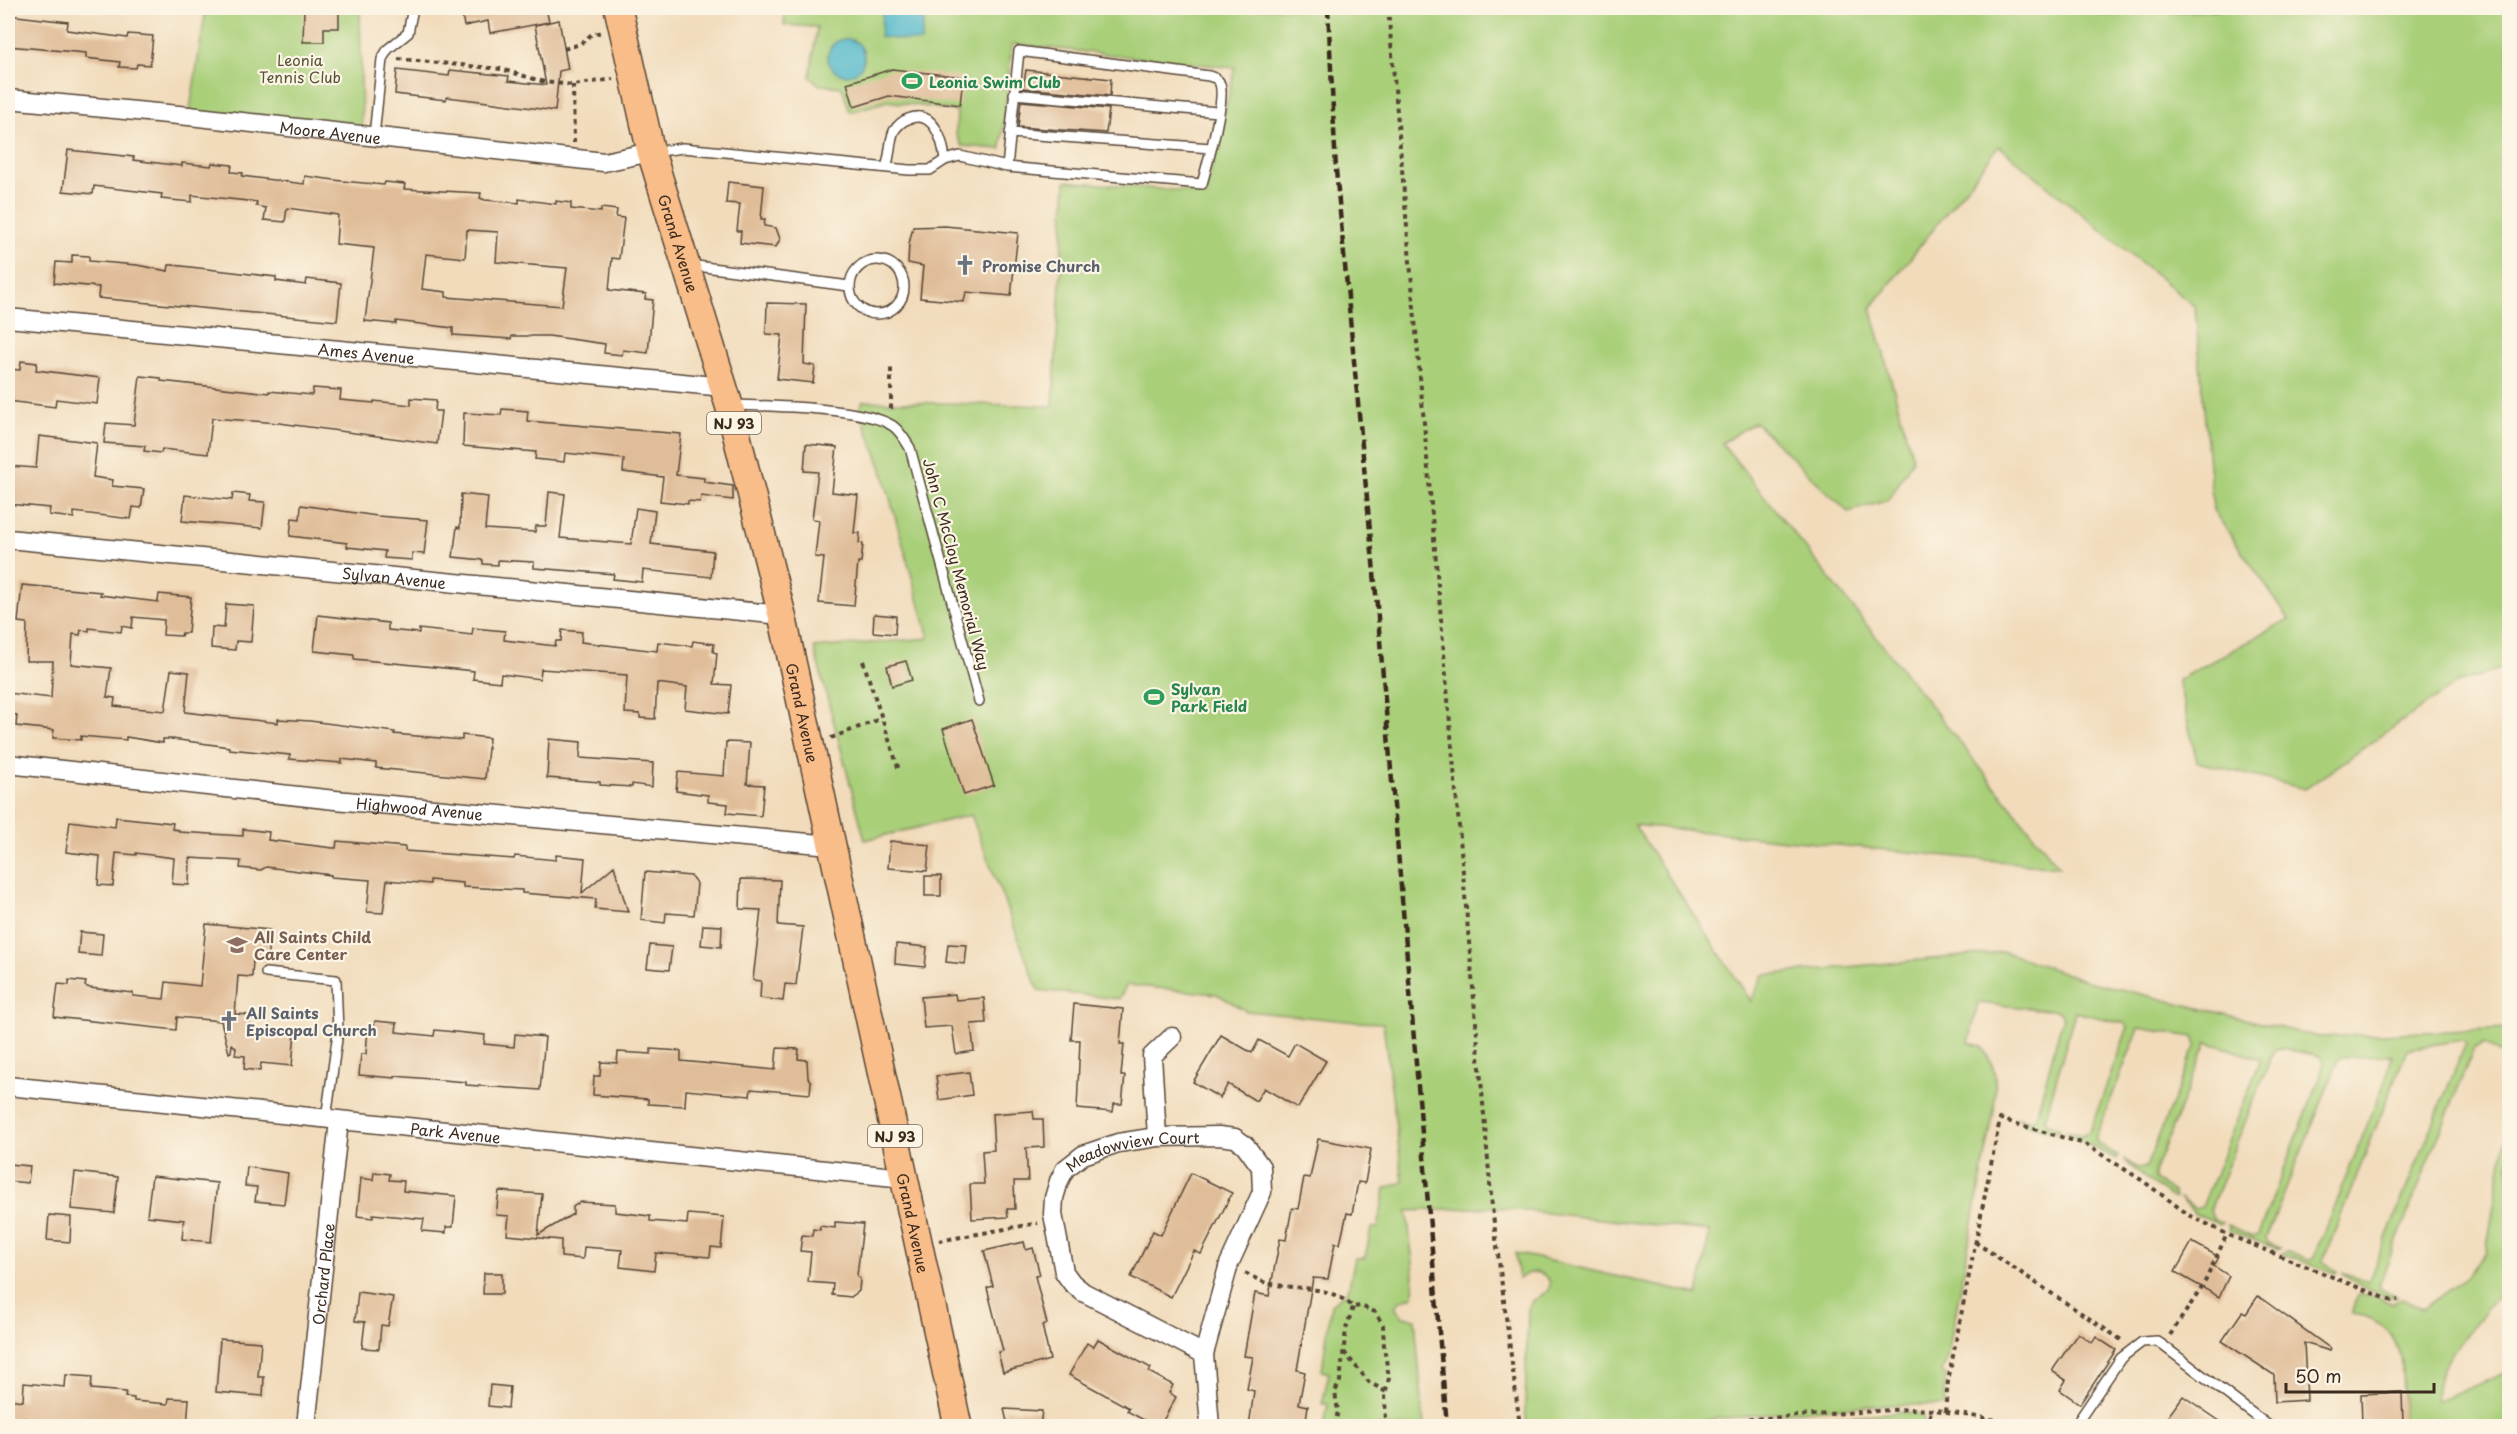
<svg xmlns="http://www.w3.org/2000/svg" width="2517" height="1434" font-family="'Playpen Sans',sans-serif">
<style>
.green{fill:#a9cf79;stroke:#727c4c;stroke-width:1.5}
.forest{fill:#86b269;stroke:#606e44;stroke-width:1.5}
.water{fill:#4db7ca;stroke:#447074;stroke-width:1.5}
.building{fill:#e0bd99;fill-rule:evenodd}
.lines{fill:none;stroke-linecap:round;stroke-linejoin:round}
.lane-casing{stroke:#564536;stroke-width:12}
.street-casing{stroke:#564536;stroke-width:21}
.primary-casing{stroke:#564536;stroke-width:30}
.path{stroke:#564536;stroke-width:4;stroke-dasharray:4.5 4.5;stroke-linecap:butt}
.lane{stroke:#fff;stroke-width:9}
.street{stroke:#fff;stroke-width:18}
.primary{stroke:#f8bd88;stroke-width:27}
.rail{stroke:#3b2a1e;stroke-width:4.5;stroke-dasharray:9 4.5;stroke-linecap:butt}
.labels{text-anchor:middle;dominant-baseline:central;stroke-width:4.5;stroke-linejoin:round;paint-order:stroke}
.shield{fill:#fcf5e5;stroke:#75675a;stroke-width:1.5}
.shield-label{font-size:14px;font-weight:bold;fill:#3b2a1e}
.park-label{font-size:15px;fill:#565335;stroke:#fcf5e5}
.leisure-label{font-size:15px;font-weight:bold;fill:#27864d;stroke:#fcf5e5;text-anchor:start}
.street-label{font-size:15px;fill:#3b2a1e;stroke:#fcf5e5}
.worship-label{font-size:15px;font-weight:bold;fill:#5b616d;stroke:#fcf5e5;text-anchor:start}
.education-label{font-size:15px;font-weight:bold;fill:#785e54;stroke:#fcf5e5;text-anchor:start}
</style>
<rect width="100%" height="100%" fill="#fcf5e5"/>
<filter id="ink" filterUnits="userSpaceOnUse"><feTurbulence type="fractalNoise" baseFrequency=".0167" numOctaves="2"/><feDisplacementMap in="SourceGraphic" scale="12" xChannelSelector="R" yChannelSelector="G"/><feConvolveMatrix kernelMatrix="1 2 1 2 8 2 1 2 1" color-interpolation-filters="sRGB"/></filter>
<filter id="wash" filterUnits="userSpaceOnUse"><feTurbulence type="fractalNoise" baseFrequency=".008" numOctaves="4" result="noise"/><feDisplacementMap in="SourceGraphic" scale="24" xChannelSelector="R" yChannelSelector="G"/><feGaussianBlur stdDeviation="1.35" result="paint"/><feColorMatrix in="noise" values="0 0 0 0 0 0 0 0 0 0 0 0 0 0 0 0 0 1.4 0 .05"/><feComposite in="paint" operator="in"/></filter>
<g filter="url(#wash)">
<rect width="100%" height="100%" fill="#f1dbbb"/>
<g class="green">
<path d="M206 8H360L362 135 189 116Z"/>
<path d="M785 8H2094L2099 15 2257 8H2509V666L2457 683 2305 789 2197 762 2178 680 2289 619 2213 510 2195 307 1999 146 1871 308 1913 459 1889 500 1848 512 1755 422 1722 443 2059 867 1634 825 1751 1001 1763 975 2005 952 2087 981 2319 1037 2509 1028V1061L2506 1055 2483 1044 2474 1048 2379 1285 2381 1289 2397 1297C2384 1299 2352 1283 2342 1273L2368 1282 2466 1043 2462 1040 2407 1049 2323 1261 2337 1272 2334 1273 2281 1254 2286 1251 2308 1260 2313 1258 2386 1079 2392 1056 2340 1057 2266 1238 2268 1243 2280 1248 2277 1249 2229 1231 2228 1225 2252 1237 2258 1235 2320 1078 2324 1061 2319 1056 2280 1048 2274 1050 2210 1210 2213 1219 2223 1223 2220 1225 2195 1214 2179 1197 2195 1209 2202 1207 2261 1059 2207 1042 2154 1172V1179L2174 1194 2175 1198H2172L2137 1172 2123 1159 2139 1169 2146 1167 2196 1045 2193 1037 2139 1028 2096 1137V1142L2118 1156 2116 1159 2070 1135 2065 1130 2082 1135 2090 1131 2128 1027 2123 1023 2075 1012 2045 1120 2047 1124 2058 1128 2059 1131 2056 1133 2024 1124 2018 1117 2031 1121 2036 1117 2063 1017 2059 1011 1978 1003 1969 1043 1981 1046C1999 1071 1996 1080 1994 1110L1948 1354 1942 1373 1947 1375 1944 1393 1945 1406C1867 1401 1790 1413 1712 1419L1690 1426H1527L1525 1408 1528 1309 1533 1301 1549 1290 1550 1282C1542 1269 1530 1270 1519 1279L1515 1253 1698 1295 1710 1231 1492 1207 1407 1211 1414 1273 1413 1296 1400 1301 1395 1308 1403 1317 1415 1319 1424 1426H1324L1328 1404H1322L1329 1373 1322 1371 1331 1304 1348 1291 1355 1258H1365L1371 1228H1378L1385 1188 1403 1182 1383 1023 1357 1022 1246 1011 1217 994 1127 985 1119 999 1038 990 971 815 865 840 814 648 929 638 881 466 859 409 863 401 1053 406 1066 181 1206 193 1235 68 1012 44 1001 149 962 146 956 134 957 111 887 101 850 112 842 87 820 85 810 77 817 27 784 25Z"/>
<path d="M2509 1120C2509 1158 2509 1197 2509 1235 2509 1248 2513 1265 2508 1277 2492 1319 2430 1354 2437 1402L2509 1371V1426H2403C2401 1380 2413 1322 2352 1314L2358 1295H2371L2392 1303 2402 1299 2422 1309 2467 1277 2486 1252Z"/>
<path d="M1899 1412 1922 1414 1925 1426H1734Z"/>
</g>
<path class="forest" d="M2094 8H2257L2099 15Z"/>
<g class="water">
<path d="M883 8H925L921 42 880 37Z"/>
<circle cx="846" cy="57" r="18"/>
</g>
<g id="blocks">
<g class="building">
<path d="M304 8H339V28H324V42H303Z"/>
<path d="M461 8H546L549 22 490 33 488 21 464 26Z"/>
<path d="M8 15 68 22 67 30 127 38 128 34 153 36 150 65 137 64 136 68 119 67 120 62 86 58V53L8 46Z"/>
<path d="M559 20 568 69 559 71 555 111 480 101 447 97 446 100 395 94 397 70 449 76 450 70 509 76 508 81 546 85 535 25Z"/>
<path d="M892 69 963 77 960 105 889 96 854 107 847 83Z"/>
<path d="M1026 70 1111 79 1110 96 1023 88Z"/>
<path d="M1021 101 1109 109 1106 133 1018 127Z"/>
<path d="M68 150 134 157 133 160 182 166V163L211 166 212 163 232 165 231 172 243 173 242 176 304 184 305 176 342 181 384 185 385 182 405 184 404 189 481 193 480 198 485 200 519 203V199L556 204V201L571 203V209L601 212V208L617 210 616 217 624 218 619 259 612 258 609 290 646 294 645 299 653 300 648 353 623 350 622 355 604 353 605 344 549 336H512L511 339 453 335V328L396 321V324L365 321 374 248 336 244 338 215 287 208 285 222 264 220 266 208 256 206 257 202 192 195V202L161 199 162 194 94 186 93 194 63 191ZM467 230 498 232 496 262 567 268 562 306 446 297V292L422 289 426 254 465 258Z"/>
<path d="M728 182 764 186 761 219H765L764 226 776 228 780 239 776 247 740 243 741 231H737L740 204 726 203Z"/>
<path d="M945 226 1018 233 1011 296 966 292 964 302 920 298 923 266 908 263 909 244 913 227Z"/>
<path d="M72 255 89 256V261L137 265 168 271 169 265H173L276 277V281L306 285 307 279 341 283 337 321 98 298 99 287 54 283 56 262 72 263Z"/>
<path d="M767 303 806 304 804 364 815 366 813 383 777 379 782 335 766 334Z"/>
<path d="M21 361 37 363 36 370 100 378 97 404 56 399 55 407 8 401V369L20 370Z"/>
<path d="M140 376 161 378V381L269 393V391L312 395 313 388 341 390 340 400 374 403V401L411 405V398L436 400 435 411H441L437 444 279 423 212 418 208 454 162 449 161 453 144 451 145 446 104 443 106 423 134 425Z"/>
<path d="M502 409 528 411 527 421 681 434 676 475 704 478V482L733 486V500L701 496 700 502 688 501V504L660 501 663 477 623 472 624 459 565 453 564 462 535 459 536 452 463 446 464 413 501 415Z"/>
<path d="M39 436 97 443 93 477 113 480 112 486 144 489 141 508 133 507 131 519 74 512V518L49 515 50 508 8 504V466L36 468Z"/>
<path d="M806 444 837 447 832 492 858 495 854 533H860L859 543 863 544 861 562H858L854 606 819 603 824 558 815 557 819 520 812 519 818 472 804 471Z"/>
<path d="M549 492 565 494 560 538 631 544 636 508 655 511 651 544 713 551 711 577 643 570 642 582 613 579 614 574 534 568V562L498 560V565L483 564V560L453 557 457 527 460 528 461 494 488 497 485 529 535 532 536 526H546Z"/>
<path d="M233 493 250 495 249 501 265 502 262 528 182 521 185 495 232 500Z"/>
<path d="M301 505 377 516 428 520 424 554 412 553V560L384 558 385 551 347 547V543L290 536 292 518 300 519Z"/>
<path d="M22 585 101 592 100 595 158 602 159 594 191 597 188 633H182L181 636 163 635 164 620 133 617 132 628 122 626 121 632 89 628V631L81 630 80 635 73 634 71 664 111 668 107 697 115 698 114 706 165 711 171 670 189 672 185 712 278 723V719L310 721 395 732 394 734 462 740V735L489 738 485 779 376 768V763L342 759V763L289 759 290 755 229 749V747L172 739H163V743L126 737V740L81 736V740L53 738 54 730 16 726 17 715 8 714V693L51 698 53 661H26L27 623 18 622Z"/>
<path d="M226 604 254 606 251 642 236 641 235 650 211 648 212 627 224 628Z"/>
<path d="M874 614 896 616 895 634 873 632Z"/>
<path d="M318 615 388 623V630L419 633V629L472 635 473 628 505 631 504 640 555 646 556 641H561L562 630 582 632 581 642 657 651 658 642 692 646 693 641 714 644 713 652 717 653 714 684 731 685 728 714 685 709 687 687 657 683 655 719 640 718V714L625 713 627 675 541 669 540 679 501 674 500 682 473 679 474 671 354 659V655L314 651Z"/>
<path d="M906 661 912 680 892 686 887 666Z"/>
<path d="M972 719 994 785 964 795 943 729Z"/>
<path d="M549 739 581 742 580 758 653 763 652 787 632 784V787L600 785V782L547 778Z"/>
<path d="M726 742 750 743 747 784 764 785 761 816 727 813 728 804 708 802V795L676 791 678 772 724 776Z"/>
<path d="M116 817 173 823 172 829 179 830V832L243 836V829L269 832 268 840 333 848H336L337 841 405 847V851L514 859 515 856 556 860V855L585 858 582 893 614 866 628 912 595 909 596 899 522 893V890L463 887V883L430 880V884L387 880 383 913 367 912 370 880 331 877V875L266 867 261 870 240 868 241 861 190 858 189 885 172 884 174 858 136 853V855L116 853 113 886 98 885 100 856 66 852 70 821 115 827Z"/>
<path d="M890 841 930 845 927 871 888 868Z"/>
<path d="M645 872 691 876 697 884 694 915 666 913 665 923 641 920Z"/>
<rect x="925" y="876" width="16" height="20"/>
<path d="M741 879 780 880 778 925 803 927 796 985 785 984 783 1001 760 998 761 981 753 980 761 910 740 909Z"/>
<path d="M206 924 270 930 267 961 253 960 252 977 238 976 235 1014 250 1015 249 1028 295 1032 292 1066 261 1063 260 1071 244 1069 245 1056 235 1055 236 1048 232 1044 231 1052 229 1053 221 1021 177 1017 176 1030 54 1017 58 984 69 985V980L86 982 85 986 90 988 133 993V996L164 999 166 982 200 986Z"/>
<path d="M703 925 722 926 721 947 701 945Z"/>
<path d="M80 932 103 934 101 956 78 954Z"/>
<path d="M896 944 927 947 925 967 895 964Z"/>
<path d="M948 944 967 945 965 964 946 962Z"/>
<path d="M650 945 672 947 669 970 647 968Z"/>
<path d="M955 994 956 1000 984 998 986 1023 971 1024 974 1051 956 1054 952 1026 924 1028 921 997Z"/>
<path d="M1074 1004 1123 1009 1120 1044H1124L1121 1076H1125L1122 1104H1114L1113 1112 1077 1109 1080 1040H1071Z"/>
<path d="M375 1021 397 1023 396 1032 434 1036 435 1030 485 1035 484 1044 514 1047 515 1034 545 1037 540 1090 466 1085V1082L395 1076V1078L359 1075 361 1054H366L368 1027H374Z"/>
<path d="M1221 1035 1252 1053 1259 1040 1288 1056 1295 1043 1326 1061 1298 1108 1264 1088 1256 1101 1228 1084 1220 1098 1193 1082Z"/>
<path d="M777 1048 799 1049 798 1059 807 1060 808 1078 811 1082 810 1094 751 1089 750 1096 686 1090 685 1106 648 1104V1099L593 1095 594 1076H600L601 1062 617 1063 618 1052 651 1054V1049L681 1051V1061L775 1070Z"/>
<path d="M969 1072 972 1095 939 1100 936 1076Z"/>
<path d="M1033 1111 1034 1119H1043L1044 1147 1026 1148 1028 1181H1014L1015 1209H1007L1008 1217 972 1219 970 1184H984L982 1151 994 1150 992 1114Z"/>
<path d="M1318 1139 1371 1149 1365 1183 1358 1182 1352 1214 1347 1213 1340 1244 1335 1243 1328 1279 1313 1278 1297 1370 1305 1372 1299 1404 1308 1406 1305 1426H1249L1254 1391 1247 1389 1253 1357 1244 1356 1255 1293 1269 1296 1280 1239 1286 1240 1292 1208 1298 1209 1304 1177 1310 1178Z"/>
<path d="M8 1164 30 1166 28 1183 8 1181Z"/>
<path d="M247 1167 288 1173 284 1204 255 1201 257 1187 245 1186Z"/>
<path d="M75 1172 118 1177 114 1213 71 1209Z"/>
<path d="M374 1172 390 1174 389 1180 404 1181 403 1191 456 1196 453 1227H446V1233L422 1231 424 1219 373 1214V1218L357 1216 361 1178 373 1180Z"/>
<path d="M1191 1173 1232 1193 1201 1254 1194 1251 1171 1297 1131 1277 1153 1231 1161 1235Z"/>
<path d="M152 1176 217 1183 211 1242 182 1239 184 1220 147 1216Z"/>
<path d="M499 1191 542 1194 538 1235 573 1214V1207L580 1202 615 1204V1212L650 1216V1221L687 1224 688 1214 724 1217 721 1248 711 1247 710 1257 656 1253 654 1271 620 1267 622 1250 584 1247 583 1259 561 1257V1240L507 1235 509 1216 496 1215Z"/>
<path d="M49 1215 71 1217 70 1242 47 1240Z"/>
<path d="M835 1222 863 1224 857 1276 860 1279 859 1291 851 1297 832 1295 833 1284 808 1282 811 1252 800 1251 802 1235 812 1236 813 1229 820 1230V1226L835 1228Z"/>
<path d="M1024 1242 1026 1250 1033 1248 1040 1275 1035 1276 1047 1324 1042 1325 1050 1360 1003 1372 998 1352 1003 1351 987 1288 993 1286 984 1251Z"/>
<path d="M2192 1242 2219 1257 2214 1266 2229 1276 2219 1297 2175 1272Z"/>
<path d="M484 1273H502V1294H483Z"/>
<path d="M358 1292 393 1297 388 1326 381 1325 379 1349 362 1348 365 1322 355 1321Z"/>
<path d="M2258 1296 2331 1349 2330 1351 2304 1343 2307 1400 2275 1402 2274 1375 2222 1341 2242 1312 2246 1314Z"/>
<path d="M2078 1333 2092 1343 2096 1337 2116 1350 2080 1404 2060 1390 2066 1380 2052 1371Z"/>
<path d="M220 1339 261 1342 258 1377H264L263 1396 216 1392Z"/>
<path d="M1098 1339 1151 1368 1149 1372 1173 1385 1169 1393 1176 1397 1160 1426H1155L1127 1411 1129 1408 1069 1375 1087 1343 1093 1347Z"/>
<path d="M66 1375 92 1377 91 1389 126 1392 125 1397 134 1398V1401L168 1404 169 1398 189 1399 187 1426H62V1422L22 1418 21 1426H8V1399L23 1401 24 1383 65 1387Z"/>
<path d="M490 1385 510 1387 508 1408 488 1406Z"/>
<path d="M2402 1392 2403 1426H2362L2361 1394Z"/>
<path d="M2183 1396 2227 1426H2161Z"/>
<path d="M1004 1409 1042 1411 1040 1426H1008Z"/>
</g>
</g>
</g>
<g filter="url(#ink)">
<use href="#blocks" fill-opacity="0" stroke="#564536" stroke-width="1.5"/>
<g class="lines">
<g class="lane-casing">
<g id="lane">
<path d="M1014 94 1218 112"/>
<path d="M1010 133 1211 148"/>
<path d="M374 136 382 59 388 49 408 33 413 8"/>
<path d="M653 152 683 148 909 170H930L945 160 960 156 1007 167 1202 184C1207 165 1226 100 1220 84 1218 78 1214 78 1209 76L1019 51 1007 167"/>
<path d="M886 167C891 155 889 142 894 131 898 125 902 121 908 119 934 108 943 141 945 160"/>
<circle cx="877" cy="287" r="27"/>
<path d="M689 265 849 286"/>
<path d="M732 405C768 406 865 407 893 426 901 432 905 440 910 448L979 701"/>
<path d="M266 973 336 980 338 1032 326 1119"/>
<path d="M2075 1426 2121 1358 2142 1342 2157 1341 2269 1426"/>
</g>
</g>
<g class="street-casing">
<g id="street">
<path id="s1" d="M8 99 189 116 604 162 651 152"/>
<path id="s2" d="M8 318 724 387"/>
<path id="s3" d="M8 539 782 615"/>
<path id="s4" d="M8 764 335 800 831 845"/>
<path id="s5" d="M8 1086 904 1178"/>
<path d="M1157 1137 1152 1056 1172 1037"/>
<path id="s6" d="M1204 1354 1083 1292 1072 1283 1064 1272 1053 1214 1054 1198 1059 1181 1065 1169 1083 1155 1118 1143 1157 1137 1219 1136 1235 1138 1245 1145 1261 1167 1262 1192 1229 1264 1204 1354 1210 1426"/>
<path id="s7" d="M306 1426 339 1121"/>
</g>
</g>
<g class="primary-casing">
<g id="primary">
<path id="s8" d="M618 8 651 152 729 405 782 615 958 1426"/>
</g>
</g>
<g class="path">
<path d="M1388 8 1492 1207 1520 1426"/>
<path d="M564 49 580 44 592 34 603 32"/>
<path d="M398 59 501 69 544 82 573 85 613 79"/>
<path d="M573 85 574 143"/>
<path d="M891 409V368"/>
<path d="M863 661 899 770"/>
<path d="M831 738 880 719"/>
<path d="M939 1241 1038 1223"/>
<path d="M1975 1242 2123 1341"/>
<path d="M1245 1273C1254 1277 1262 1283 1272 1284 1299 1290 1331 1285 1353 1307L1361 1306 1375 1312 1383 1325 1384 1347 1389 1378 1385 1394 1386 1426"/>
<path d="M2170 1335 2203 1286 2227 1234"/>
<path d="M1344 1352 1369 1382 1386 1392"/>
<path d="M1945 1412 1948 1381 2000 1119 2085 1144 2143 1181 2189 1215 2231 1236 2392 1301 2398 1300"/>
<path d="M1335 1426 1338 1411 1335 1392 1340 1381 1346 1329 1353 1307"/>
<path d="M1713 1426 1751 1419 1908 1409 1935 1410 2033 1426"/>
<path d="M1928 1426 1931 1410"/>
</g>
<use href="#lane" class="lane"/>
<use href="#street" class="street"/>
<use href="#primary" class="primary"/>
<path class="rail" d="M1328 8 1336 170 1376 594 1447 1426"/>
</g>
</g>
<defs>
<g id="stadium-bare" transform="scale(1.62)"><path d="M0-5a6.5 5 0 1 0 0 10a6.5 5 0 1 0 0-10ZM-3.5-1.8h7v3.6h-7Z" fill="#2e9e5b" stroke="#fcf5e5" stroke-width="2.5" paint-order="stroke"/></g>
<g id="church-bare" transform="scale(1.62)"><path d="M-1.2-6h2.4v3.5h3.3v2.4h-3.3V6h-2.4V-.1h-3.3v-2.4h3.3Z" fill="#6b7280" stroke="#fcf5e5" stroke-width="2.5" paint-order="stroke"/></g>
<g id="school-bare" transform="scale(1.62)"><path d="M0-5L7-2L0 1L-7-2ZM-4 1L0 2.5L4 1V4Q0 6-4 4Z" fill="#8d6e63" stroke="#fcf5e5" stroke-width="2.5" paint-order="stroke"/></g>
</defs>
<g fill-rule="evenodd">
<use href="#stadium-bare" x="912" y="81"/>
<use href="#church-bare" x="965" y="265"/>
<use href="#stadium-bare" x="1154" y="697"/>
<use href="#school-bare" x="237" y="945"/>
<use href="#church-bare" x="229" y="1021"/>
</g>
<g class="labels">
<g class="shield">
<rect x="707" y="412" width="54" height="22" rx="4.5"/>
<rect x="868" y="1125" width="54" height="22" rx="4.5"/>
</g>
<g class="shield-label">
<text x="734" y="423">NJ 93</text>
<text x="895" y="1136">NJ 93</text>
</g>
<g class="park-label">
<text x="300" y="59">Leonia<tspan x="300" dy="17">Tennis Club</tspan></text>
</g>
<g class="leisure-label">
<text x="929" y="81">Leonia Swim Club</text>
<text x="1171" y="688">Sylvan<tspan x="1171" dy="17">Park Field</tspan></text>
</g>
<g class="street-label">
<text stroke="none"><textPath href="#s1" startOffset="324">Moore Avenue</textPath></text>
<text stroke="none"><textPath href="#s8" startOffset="243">Grand Avenue</textPath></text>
<text stroke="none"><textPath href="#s2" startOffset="360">Ames Avenue</textPath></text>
<text transform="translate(957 564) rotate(75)">John C McCloy Memorial Way</text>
<text stroke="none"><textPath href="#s3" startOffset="388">Sylvan Avenue</textPath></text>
<text stroke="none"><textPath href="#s8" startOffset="729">Grand Avenue</textPath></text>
<text stroke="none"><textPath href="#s4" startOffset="414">Highwood Avenue</textPath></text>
<text stroke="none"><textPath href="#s5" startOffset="450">Park Avenue</textPath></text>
<text stroke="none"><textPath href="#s6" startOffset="342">Meadowview Court</textPath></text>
<text stroke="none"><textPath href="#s8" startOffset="1251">Grand Avenue</textPath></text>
<text stroke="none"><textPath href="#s7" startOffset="153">Orchard Place</textPath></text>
</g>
<g class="worship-label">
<text x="982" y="265">Promise Church</text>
<text x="246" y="1012">All Saints<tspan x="246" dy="17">Episcopal Church</tspan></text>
</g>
<g class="education-label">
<text x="254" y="936">All Saints Child<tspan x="254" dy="17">Care Center</tspan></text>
</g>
</g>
<rect width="2517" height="1434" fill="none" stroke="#fcf5e5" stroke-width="30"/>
<path d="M2286 1383v9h148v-9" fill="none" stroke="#3b2a1e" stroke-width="3"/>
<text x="2295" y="1383" font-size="18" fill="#3b2a1e" stroke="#fcf5e5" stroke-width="4.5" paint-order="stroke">50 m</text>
</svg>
